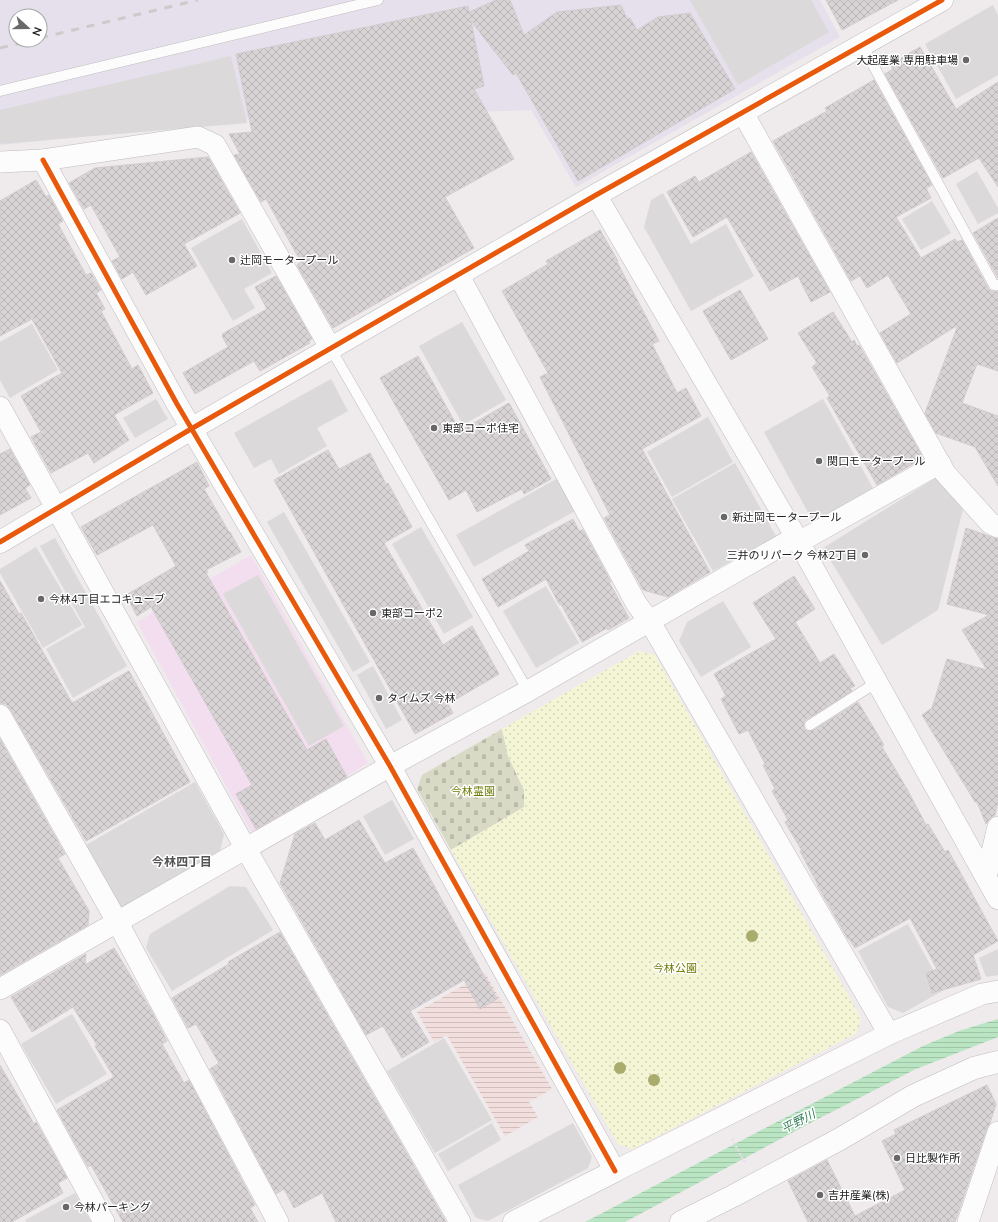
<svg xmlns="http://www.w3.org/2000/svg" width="998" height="1222" font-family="Mulish,'Noto Sans JP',sans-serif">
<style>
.commercial{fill:#f2deef}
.industrial{fill:#e5e0ec;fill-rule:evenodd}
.farmland{fill:url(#farmland-rules)}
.cemetery{fill:url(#cemetery-stones)}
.park{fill:url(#park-dots)}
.parking{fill:#dbd9da}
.water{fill:url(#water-rules)}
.building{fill:url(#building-cross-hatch);stroke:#d3cbcf}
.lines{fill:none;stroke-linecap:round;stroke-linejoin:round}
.service-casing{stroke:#bfbdbe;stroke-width:11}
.minor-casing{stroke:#bfbdbe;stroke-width:22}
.tertiary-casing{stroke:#bfbdbe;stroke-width:23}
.path{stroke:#ecdaea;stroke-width:2.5;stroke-dasharray:2 2;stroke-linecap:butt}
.service{stroke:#fdfcfc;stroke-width:10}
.minor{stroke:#fdfcfc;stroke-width:21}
.tertiary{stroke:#fdfcfc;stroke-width:22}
.rail{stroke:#cbcbcb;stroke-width:3;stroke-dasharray:8 8;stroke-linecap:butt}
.cycleway-casing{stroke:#fff;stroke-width:8}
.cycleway{stroke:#e8590c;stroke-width:5}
.tree{fill:#a9ac6c}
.poi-dot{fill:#696768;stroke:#fff;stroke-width:1.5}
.labels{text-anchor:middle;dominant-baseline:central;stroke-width:3;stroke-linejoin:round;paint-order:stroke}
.poi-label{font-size:11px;fill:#212121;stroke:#fff;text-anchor:start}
.park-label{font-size:11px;fill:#6f7a04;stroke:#fff}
.neighbourhood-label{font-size:12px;font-weight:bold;fill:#545454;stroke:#fff}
.water-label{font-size:12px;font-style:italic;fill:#327f58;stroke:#fff}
</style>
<defs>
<pattern id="farmland-rules" width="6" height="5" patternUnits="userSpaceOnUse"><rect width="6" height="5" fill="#f1dedd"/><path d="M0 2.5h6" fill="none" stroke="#cebebd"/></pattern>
<pattern id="cemetery-stones" width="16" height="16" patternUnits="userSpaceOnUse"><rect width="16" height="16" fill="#d9dac6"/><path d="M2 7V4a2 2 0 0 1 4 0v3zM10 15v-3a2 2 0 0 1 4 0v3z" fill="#babbaa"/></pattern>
<pattern id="park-dots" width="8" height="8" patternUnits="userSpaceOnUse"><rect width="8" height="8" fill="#f4f5d5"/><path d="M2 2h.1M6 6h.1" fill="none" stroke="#d1d2b7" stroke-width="1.8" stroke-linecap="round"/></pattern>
<pattern id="water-rules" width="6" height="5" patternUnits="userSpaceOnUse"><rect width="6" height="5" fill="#bae5c3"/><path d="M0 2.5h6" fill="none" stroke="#a0c4a7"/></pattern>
<pattern id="building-cross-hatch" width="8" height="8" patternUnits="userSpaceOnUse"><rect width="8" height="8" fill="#d8d3d5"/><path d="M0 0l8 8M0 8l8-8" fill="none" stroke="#b9b5b7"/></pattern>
</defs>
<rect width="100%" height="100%" fill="#efeaec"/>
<path class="commercial" d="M251 555 368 763 252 833 137 622Z"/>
<path class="industrial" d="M0 0H820L840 37 576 187 531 110 458 113 370 103 211 124 0 145ZM16 16H40V40H16Z"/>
<path class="farmland" d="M485 973 552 1089 529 1102 538 1117 505 1136 447 1035 434 1042 417 1012Z"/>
<path class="cemetery" d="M502 729 508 756 524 790V807L451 850 417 789 422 775Z"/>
<path class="park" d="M639 651 655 655 861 1018 857 1033 633 1149 618 1144 451 850 524 807V790L508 756 502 729Z"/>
<g class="parking">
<path d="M690 0H811L829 32 738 85Z"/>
<path d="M993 5 998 15V75L956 99 925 44Z"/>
<path d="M231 56 247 123 0 144V110Z"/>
<path d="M977 171 998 208V213L978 224 956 184Z"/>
<path d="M663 193 691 244 726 224 754 276 691 311 644 227 651 200Z"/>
<path d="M932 201 951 233 921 250 902 219Z"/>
<path d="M242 219 272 273 244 289 255 308 233 321 191 248Z"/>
<path d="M462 322 506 400 463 425 419 346Z"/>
<path d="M32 324 58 370 10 398 0 380V342Z"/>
<path d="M331 379 348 411 317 428 327 446 279 474 271 459 254 468 234 433Z"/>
<path d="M156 399 168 419 135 438 123 418Z"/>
<path d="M823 399 874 490 814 523 764 432Z"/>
<path d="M708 417 733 462 672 497 647 452Z"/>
<path d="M735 463 776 536 713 571 672 499Z"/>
<path d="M942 474 963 509 938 610 882 645 823 548Z"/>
<path d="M560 477 577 510 474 567 456 535Z"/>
<path d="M284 512 370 662 353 672 267 522Z"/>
<path d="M421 527 473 617 444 634 392 544Z"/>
<path d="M55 538 127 666 73 698 46 649 85 627 40 546Z"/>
<path d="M36 547 82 625 43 648 0 573V569Z"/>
<path d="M258 575 344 726 309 746 223 594Z"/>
<path d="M546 586 579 643 536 668 503 611Z"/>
<path d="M723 601 751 647 701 677 679 641 687 622Z"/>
<path d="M373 666 402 720 386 729 357 675Z"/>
<path d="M195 782 224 834 220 851 118 911 81 848Z"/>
<path d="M392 800 414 839 385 855 363 816Z"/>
<path d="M230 886 246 887 273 930 172 991 146 948 150 934Z"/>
<path d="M908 924 944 990 903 1013 888 1007 858 951Z"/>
<path d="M998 949V975L986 977 979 958Z"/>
<path d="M72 1014 107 1074 56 1104 21 1044Z"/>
<path d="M444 1038 492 1120 435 1153 387 1071Z"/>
<path d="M492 1123 501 1140 448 1171 438 1154Z"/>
<path d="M573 1123 592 1157 588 1168 488 1221 476 1218 458 1185Z"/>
<path d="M75 1193 91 1222H26L25 1220Z"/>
</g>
<path class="water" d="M998 1019V1037L916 1069 814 1121 625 1222H585L923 1046 959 1031Z"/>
<g class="building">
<path d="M496 0H510L524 35 557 12 621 5 627 19 630 18 637 30 658 17 690 13 735 89 578 181 516 73 513 75 471 21 484 86 474 89 514 159 445 197 474 248 333 328 297 265 301 262 266 199 261 202 234 155 240 154 229 134 252 132 236 54 468 6 469 12Z"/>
<path d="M826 0H898L842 30Z"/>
<path d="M920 47 956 109 998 82V187L979 158 943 178 885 74 893 69 890 64Z"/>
<path d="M874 80 932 185 926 188 931 198 896 217 921 258 955 239 957 242 962 240 988 288 991 291 998 292V371L977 364 962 403 998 416V486L975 447 936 433 925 413 958 325 897 363 880 333 911 314 888 275 867 288 860 276 851 281 773 141 827 111 825 108Z"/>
<path d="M751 152 830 292 811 302 798 276 770 291 727 217 693 237 667 192 695 176 699 182Z"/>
<path d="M208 157 240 213 184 244 197 266 146 295 133 272 122 279 112 261 120 257 91 205 84 209 69 183 95 168Z"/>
<path d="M36 180 46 197 49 195 63 221 58 224 86 275 91 273 101 290 96 293 105 309 101 311 132 369 138 365 153 393 114 415 129 440 94 463 88 453 51 473 31 437 41 432 21 396 62 373 32 319 0 336V201Z"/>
<path d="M998 218V278L973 233Z"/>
<path d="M600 230 618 261 617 262 659 341 652 344 677 393 686 388 701 416 642 449 710 572 668 597 643 590 604 518 610 515 540 377 548 373 502 291 548 264 546 261Z"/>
<path d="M276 276 312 339 309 341 310 343 260 371 254 361 195 394 183 373 228 347 222 336 223 335 222 334 267 309 255 287Z"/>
<path d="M740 290 768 339 731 360 703 311Z"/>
<path d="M833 312 852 342 854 340 857 346 859 345 921 454 918 461 877 485 827 398 830 396 812 367 817 363 798 333Z"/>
<path d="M418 356 460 431 509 403 551 479 524 494 522 489 477 512 466 490 449 500 380 378Z"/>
<path d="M10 449 30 485 25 488 31 498 0 515V454Z"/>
<path d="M328 450 339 469 370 453 386 484 388 483 412 527 384 543 443 645 472 626 499 674 448 704 453 713 415 734 274 480Z"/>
<path d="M197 462 209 486 204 489 229 532H230L241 552 206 570 208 572 206 573 307 750 326 739 347 777 256 829 236 794 252 785 151 607 137 616 126 595 176 566 153 525 97 555 81 527Z"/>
<path d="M573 519 579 531 583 530 611 582H609L629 618 608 630 607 628 582 642 561 604H559L546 579 498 607 482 579 529 551 525 545Z"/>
<path d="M966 528 998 539V802L995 815 990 818 986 824 977 802H975L922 715 932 708 947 659 987 670 962 630 989 615 947 604Z"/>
<path d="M794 576 815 609 795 622 820 663 834 654 855 686 850 688 852 691 806 720 804 722V728L807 731 814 730 858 702 884 745 882 747 907 789 926 825 928 824 945 852 948 850 998 941 973 955 981 979 932 993 926 973 937 969 910 918 855 948 849 939H848L817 885H818L800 851H802L785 822 788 820 772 791 775 789 763 765 765 764 748 730 739 734 721 699 726 696 714 674 776 639 753 603Z"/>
<path d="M0 581 19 614 21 613 72 703 129 671 190 782 86 841 10 709 6 704 0 703Z"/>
<path d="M0 739 65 854 58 858 89 911 88 925 0 975Z"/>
<path d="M359 820 385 863 413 848 497 999 480 1009 464 980 410 1011 429 1042 402 1058 383 1026 366 1035 280 883 295 834 315 823 325 840Z"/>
<path d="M280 932 446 1222H336L322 1193 294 1208 284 1189 276 1194 210 1069 219 1063 196 1024 188 1028 172 998 229 964 228 962Z"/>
<path d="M114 948 151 1010 167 1041 162 1044 184 1083 189 1080 255 1205 250 1208 258 1222H123L91 1165 88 1167 57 1110 114 1077 95 1046 97 1045 73 1007 32 1032 11 997 86 954 85 965Z"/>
<path d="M0 1065 34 1124 36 1122 67 1178 58 1183 63 1193 12 1222H0Z"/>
<path d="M987 1085 996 1104 990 1123 987 1128 955 1222H808L788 1181 827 1160 855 1216 905 1190 882 1141 896 1134 894 1130Z"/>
</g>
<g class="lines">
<g class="service-casing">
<g id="service">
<path d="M862 45 994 285H998"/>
<path d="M0 91 378 0"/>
<path d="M331 349 528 691"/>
<path d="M810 725 877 682"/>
</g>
</g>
<g class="minor-casing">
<g id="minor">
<path d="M743 113 945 473 990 523 998 527"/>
<path d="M43 160 177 404 390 766 615 1171 889 1034 982 994 998 991"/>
<path d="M0 162 43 160 198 137 215 145 331 349"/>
<path d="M596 195 796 537 998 899"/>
<path d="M459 276 636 603 650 622 889 1034"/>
<path d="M0 407 246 849 460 1222"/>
<path d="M799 542 940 463"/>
<path d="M0 715 118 923 278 1222"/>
<path d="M986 877 998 827"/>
<path d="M0 989 390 766 528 691 796 537"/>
<path d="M0 1030 104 1222"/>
<path d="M968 1222 998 1132"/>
</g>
</g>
<g class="tertiary-casing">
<g id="tertiary">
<path d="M0 542 191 429 596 195 942 0"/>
<path d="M514 1222 615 1171"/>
<path d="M681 1222 733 1196 840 1139 913 1096 974 1068 998 1062"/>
</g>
</g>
<path class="path" d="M732 1139 745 1163"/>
<use href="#service" class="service"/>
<use href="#minor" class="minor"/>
<use href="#tertiary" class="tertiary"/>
<g class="rail">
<path d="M40 38 198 0"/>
<path d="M0 48 33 40"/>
</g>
<g class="cycleway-casing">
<g id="cycleway">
<path d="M43 160 177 404 390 766 615 1171"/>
<path d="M0 542 191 429 596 195 942 0"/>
</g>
</g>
<use href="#cycleway" class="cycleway"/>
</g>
<g class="tree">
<circle cx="752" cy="936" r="6"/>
<circle cx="620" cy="1068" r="6"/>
<circle cx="654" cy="1080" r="6"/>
</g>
<g class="poi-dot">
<circle cx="966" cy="60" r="4"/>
<circle cx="232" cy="260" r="4"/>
<circle cx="434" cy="428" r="4"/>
<circle cx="819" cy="461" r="4"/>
<circle cx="724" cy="517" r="4"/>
<circle cx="865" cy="555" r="4"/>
<circle cx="41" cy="599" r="4"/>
<circle cx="373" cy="613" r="4"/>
<circle cx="379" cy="698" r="4"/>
<circle cx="897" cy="1158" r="4"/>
<circle cx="820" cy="1195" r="4"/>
<circle cx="66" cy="1207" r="4"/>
</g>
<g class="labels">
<g class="poi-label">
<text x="958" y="60" text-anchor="end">大起産業 専用駐車場</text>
<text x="240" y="260">辻岡モータープール</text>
<text x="442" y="428">東部コーポ住宅</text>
<text x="827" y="461">関口モータープール</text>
<text x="732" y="517">新辻岡モータープール</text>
<text x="857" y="555" text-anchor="end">三井のリパーク 今林2丁目</text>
<text x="49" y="599">今林4丁目エコキューブ</text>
<text x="381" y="613">東部コーポ2</text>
<text x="387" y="698">タイムズ 今林</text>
<text x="905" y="1158">日比製作所</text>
<text x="828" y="1195">吉井産業(株)</text>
<text x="74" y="1207">今林パーキング</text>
</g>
<g class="park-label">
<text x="473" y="791">今林霊園</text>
<text x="675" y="968">今林公園</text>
</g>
<g class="neighbourhood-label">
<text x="182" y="861">今林四丁目</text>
</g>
<g class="water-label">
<text transform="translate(798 1121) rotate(-27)">平野川</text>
</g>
</g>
<g transform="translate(28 28) rotate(111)"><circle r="19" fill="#ffffff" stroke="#a6a6a6"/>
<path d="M0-3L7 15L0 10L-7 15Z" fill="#696768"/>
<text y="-6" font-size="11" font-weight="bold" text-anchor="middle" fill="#212121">N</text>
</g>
</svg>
